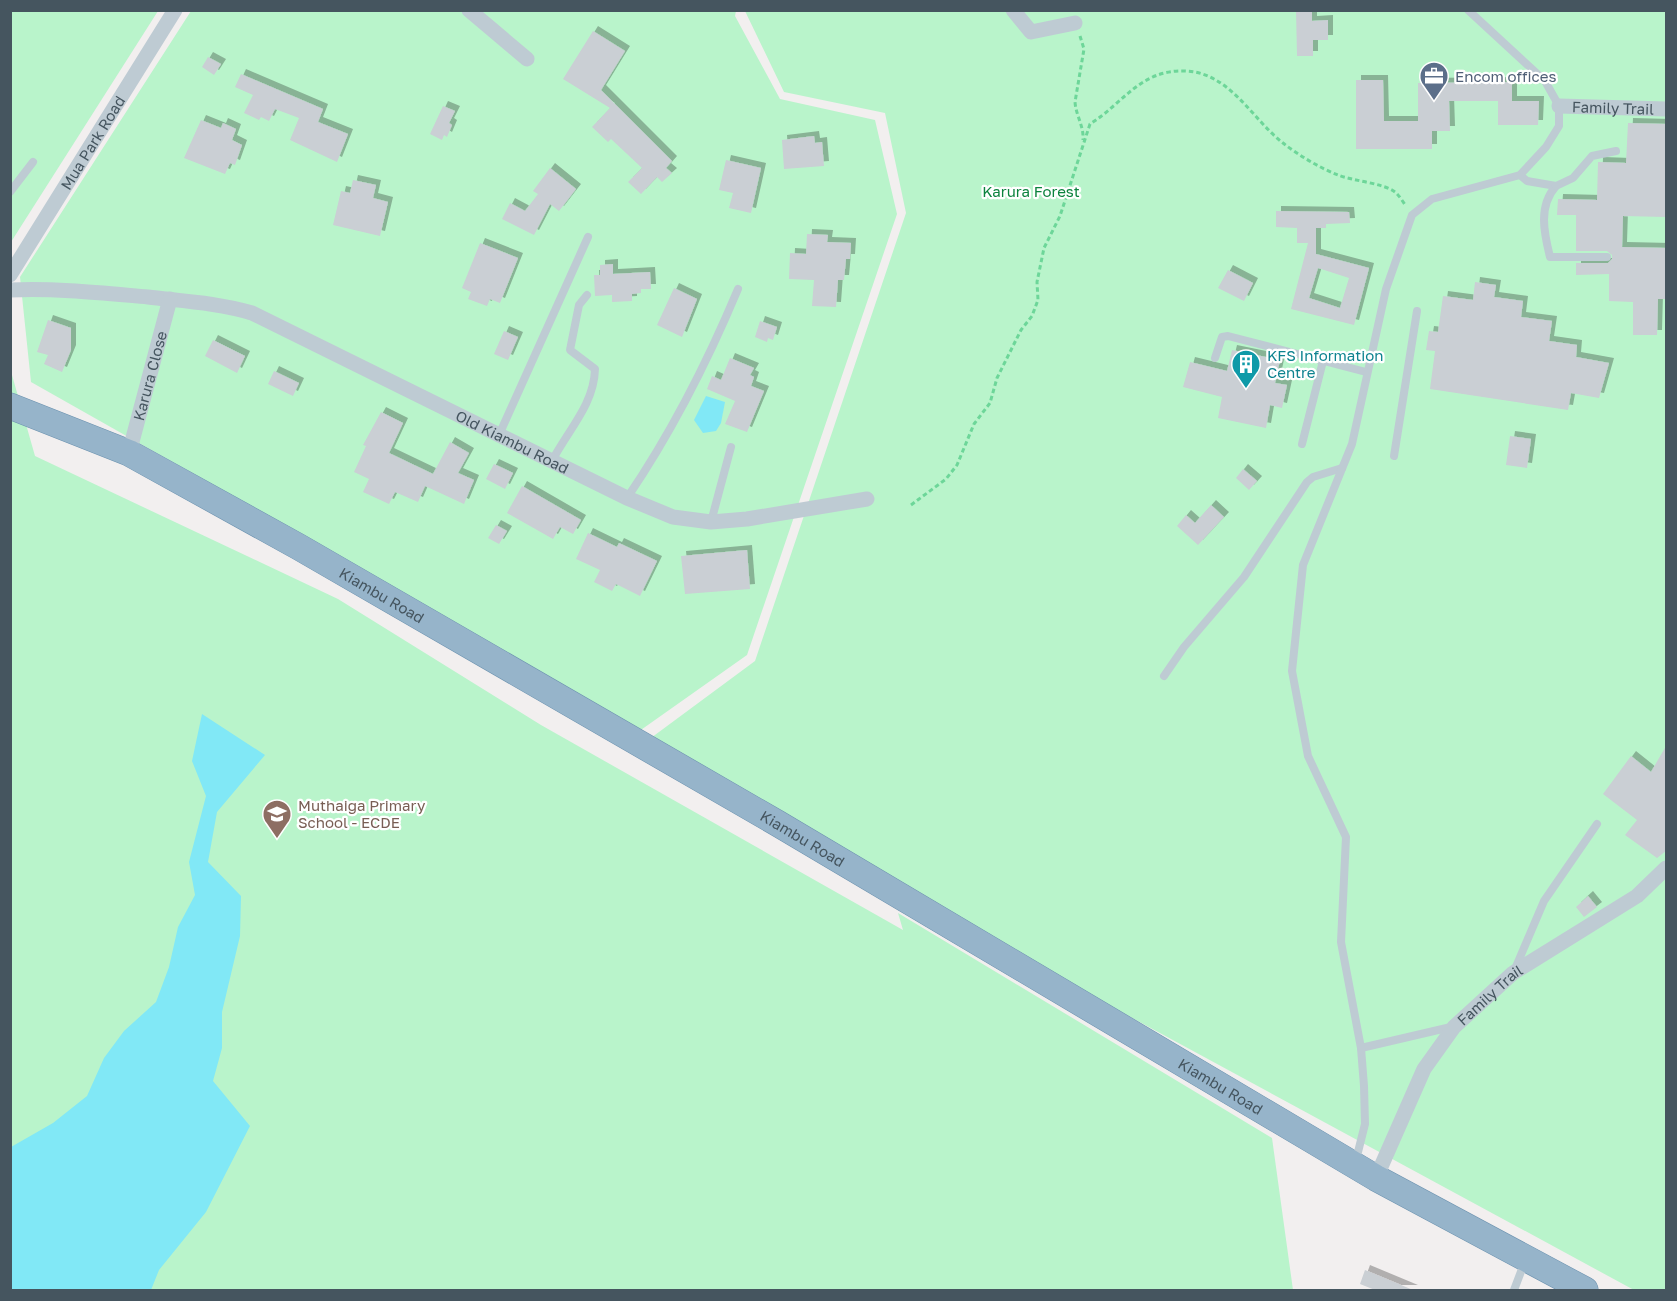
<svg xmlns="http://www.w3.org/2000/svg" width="1677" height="1301" font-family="'Golos Text',sans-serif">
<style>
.green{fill:#b9f4cb}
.water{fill:#81e8f6}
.building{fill:#cacfd4;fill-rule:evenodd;filter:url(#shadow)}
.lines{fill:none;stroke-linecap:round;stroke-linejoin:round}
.trunk-casing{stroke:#6c92af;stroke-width:27}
.path{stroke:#6dd699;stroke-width:3;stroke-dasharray:4.5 3;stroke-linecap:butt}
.service{stroke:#becbd3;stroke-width:8}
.minor{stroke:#becbd3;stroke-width:15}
.trunk{stroke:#96b4ca;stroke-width:26}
.labels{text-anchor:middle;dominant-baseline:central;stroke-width:4.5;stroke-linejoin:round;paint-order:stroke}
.service-label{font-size:15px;fill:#4e5e75;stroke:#fff;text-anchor:start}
.street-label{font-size:15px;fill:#45555f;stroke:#fff}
.park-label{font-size:15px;fill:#0c833e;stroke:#fff}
.culture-label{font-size:15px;fill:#0d838f;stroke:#fff;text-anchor:start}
.education-label{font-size:15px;fill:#785e54;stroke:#fff;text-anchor:start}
</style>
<defs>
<filter id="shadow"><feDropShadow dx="5" dy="-5" stdDeviation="0" flood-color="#0004"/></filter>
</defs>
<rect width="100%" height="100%" fill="#f2efef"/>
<g class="green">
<path d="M11 11H158L11 242Z"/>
<path d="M191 11H736L735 16 780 99 875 120 897 214 747 655 638 732 305 537 31 382 20 277Z"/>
<path d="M745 11H1666V1290H1634L636 749 755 661 906 213 885 113 784 92Z"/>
<path d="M10 368 35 456 338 599 541 725 903 930 898 913 1272 1138 1293 1290H11Z"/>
</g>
<g class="water">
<path d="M706 396 725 402 721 423 716 431 703 433 694 420Z"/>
<path d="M202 714 265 755 217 812 208 862 241 896 240 936 222 1012V1048L213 1081 250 1126 206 1212 159 1270 151 1290H11V1147L53 1123 87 1096 104 1058 124 1031 156 1002 169 967 178 927 195 895 189 862 206 796 192 761Z"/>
</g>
<g class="building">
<path d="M1296 10H1312V21L1328 20V40H1313V56H1297Z"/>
<path d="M593 31 625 51 601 90 672 161 666 168 672 173 662 182 657 177 641 194 628 182 642 168 611 139 608 142 592 127 610 108 563 79Z"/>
<path d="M208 57 221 64 214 75 202 67Z"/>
<path d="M241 74 323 109 318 122 348 134 337 162 290 140 299 118 275 109 269 121 261 117 259 120 244 113 253 95 235 87Z"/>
<path d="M1356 80H1383L1384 121H1418V83L1512 82V101H1539L1538 125H1498V101H1449L1450 131H1432V149H1356Z"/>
<path d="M443 106 455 111 449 123 452 125 447 137 444 135 442 140 430 134Z"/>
<path d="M201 120 221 128 223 123 236 129 232 140 242 145 235 165 230 163 225 174 184 158Z"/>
<path d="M1628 123 1666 124V217L1623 216 1622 247 1666 248V299H1658L1657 335H1633V302L1609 301V274L1576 275V263H1608L1612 259V255L1607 251H1576V215H1557L1558 199 1597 200 1598 162 1626 163Z"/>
<path d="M814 136 815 143 822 142 824 166 784 169 782 140Z"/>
<path d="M726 160 761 168 751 213 729 208 733 193 719 190Z"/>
<path d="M550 168 576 189 559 211 550 204 534 235 502 219 510 203 525 211 538 194 533 191Z"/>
<path d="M353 180 376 185 373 198 388 202 380 236 333 225 341 191 350 193Z"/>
<path d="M1276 211 1349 212 1350 223 1326 224V228H1316V254L1369 268 1354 325 1291 309 1308 243H1297V228L1276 227ZM1318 268 1349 278 1340 308 1309 298Z"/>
<path d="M807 234 828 235 827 242 851 243 850 259H846L844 280H838L836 307 812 306 814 280 789 279 790 253 806 254Z"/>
<path d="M480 243 518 258 500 303 490 299 487 306 468 299 471 292 462 288Z"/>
<path d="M613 264V274L650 272 651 289H641V293L632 294V301L612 302V295L595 296 594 275H600V265Z"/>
<path d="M1228 270 1253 283 1244 301 1218 288Z"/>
<path d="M1475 282 1496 285 1494 297 1523 301 1521 317 1552 321 1549 341 1577 345 1576 357 1609 363 1599 398 1571 393 1568 410 1430 389 1435 351 1426 350 1429 331 1438 332 1443 296 1473 300Z"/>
<path d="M674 288 697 299 682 337 657 325Z"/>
<path d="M48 320 71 328V350L62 372 44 364 48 355 37 352Z"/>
<path d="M760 321 777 327 773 340 768 338 767 342 755 337Z"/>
<path d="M504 331 518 337 508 360 494 354Z"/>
<path d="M213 340 245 356 237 373 205 356Z"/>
<path d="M1232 350 1280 360 1275 383 1287 385 1282 408 1270 405 1266 428 1218 418 1222 397 1183 387 1190 362 1227 371Z"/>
<path d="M730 358 754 368 750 375 754 377 751 386 764 391 747 432 725 424 735 401 707 389 712 376 721 380Z"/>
<path d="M274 371 299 383 293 396 268 384Z"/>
<path d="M381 412 403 423 389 453 433 474 450 442 469 453 458 473 474 480 464 504 425 486 418 502 395 492 389 504 363 492 369 479 354 472 366 446 363 445Z"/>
<path d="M1510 436 1531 439 1527 468 1506 465Z"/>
<path d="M494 464 513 473 505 489 486 479Z"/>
<path d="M1243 469 1257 481 1249 490 1236 478Z"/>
<path d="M522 486 581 520 573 534 560 527 553 539 507 513Z"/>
<path d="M1211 505 1224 517 1198 545 1177 526 1186 515 1195 523Z"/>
<path d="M496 525 507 531 499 544 488 538Z"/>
<path d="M588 533 617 547 619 543 657 561 640 596 616 584 612 591 594 582 600 570 576 559Z"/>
<path d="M747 550 750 589 685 594 681 556Z"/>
<path d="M1666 746V851L1657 858 1625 835 1637 820 1603 794 1631 756 1651 772Z"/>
<path d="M1588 896 1597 907 1584 917 1576 907Z"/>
<path d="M1365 1270 1413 1290H1375L1360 1284Z"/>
</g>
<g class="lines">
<g class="trunk-casing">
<g id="trunk">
<path id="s6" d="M10 406 129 453 299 547 777 823 1376 1178 1585 1290"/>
</g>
</g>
<g class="path">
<path d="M1080 36 1084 49 1075 102C1076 116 1084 126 1083 140"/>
<path d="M911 505 946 479 957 465 974 424 990 403 997 378 1021 330 1032 316 1038 300 1037 282 1044 248 1060 216 1090 124C1124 103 1140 69 1186 71 1230 73 1252 119 1283 143 1298 155 1320 168 1338 175 1353 181 1383 183 1395 192 1399 195 1403 202 1406 206"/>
</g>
<g class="service">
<path d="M1520 175 1527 181 1556 186C1538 206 1544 233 1550 257H1607"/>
<path d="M1556 186 1573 178 1592 156 1616 151"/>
<path d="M10 192 33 162"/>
<path d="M1215 358 1222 337 1228 336 1366 372"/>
<path d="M499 435 588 237"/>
<path d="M1302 444 1323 361"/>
<path d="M1394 456 1417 311"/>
<path d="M552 461C568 430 594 405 595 369L570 350 579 305 587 295"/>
<path d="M627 498C672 432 707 363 738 289"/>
<path d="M711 522 731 447"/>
<path d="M1164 676 1184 647 1244 577 1307 482 1313 477 1342 468"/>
<path d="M1515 969 1544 901 1597 824"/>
<path d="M1361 1048 1451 1027"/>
<path d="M1356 1160 1365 1124 1364 1086 1361 1048 1341 942 1346 837 1308 756 1292 671 1303 565 1352 444 1386 289 1412 215 1432 199 1520 175 1546 147 1559 126V106L1545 81 1468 10"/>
<path d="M1514 1290 1525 1261"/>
</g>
<g class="minor">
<path d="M469 10 527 59"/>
<path d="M1013 10 1031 32 1075 23"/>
<path id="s1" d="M1559 106 1666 109"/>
<path id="s2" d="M10 275 175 10"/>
<path id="s3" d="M10 290C57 288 102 293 148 297 182 301 219 303 252 313L627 498 673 517 711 522 747 519 867 499"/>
<path id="s4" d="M129 453 170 299"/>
<path id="s5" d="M1376 1178 1424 1069 1454 1027 1513 973 1637 896 1666 868"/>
</g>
<use href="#trunk" class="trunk"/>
</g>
<defs>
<g id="office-pin" transform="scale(1.5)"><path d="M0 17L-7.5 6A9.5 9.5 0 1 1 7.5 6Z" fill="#5c6f8a" stroke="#fff"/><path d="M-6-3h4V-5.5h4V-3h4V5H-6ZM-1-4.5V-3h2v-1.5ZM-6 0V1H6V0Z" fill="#fff"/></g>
<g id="building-pin" transform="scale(1.5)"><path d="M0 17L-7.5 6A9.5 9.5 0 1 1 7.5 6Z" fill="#0f9aa8" stroke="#fff"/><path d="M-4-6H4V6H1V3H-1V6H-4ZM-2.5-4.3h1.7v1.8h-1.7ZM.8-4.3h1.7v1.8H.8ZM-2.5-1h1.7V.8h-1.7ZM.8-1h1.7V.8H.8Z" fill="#fff"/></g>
<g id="school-pin" transform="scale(1.5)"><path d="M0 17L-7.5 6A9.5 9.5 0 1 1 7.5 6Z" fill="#8d6e63" stroke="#fff"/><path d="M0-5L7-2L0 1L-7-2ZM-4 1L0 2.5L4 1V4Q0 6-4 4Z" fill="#fff"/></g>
</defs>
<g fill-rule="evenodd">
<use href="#office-pin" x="1434" y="76"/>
<use href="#building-pin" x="1246" y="364"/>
<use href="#school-pin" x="277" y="814"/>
</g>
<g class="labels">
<g class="service-label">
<text x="1455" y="76">Encom offices</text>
</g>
<g class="street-label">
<text stroke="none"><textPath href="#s1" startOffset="54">Family Trail</textPath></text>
<text stroke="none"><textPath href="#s2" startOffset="156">Mua Park Road</textPath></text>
<text stroke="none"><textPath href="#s4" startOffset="80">Karura Close</textPath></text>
<text stroke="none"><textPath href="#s3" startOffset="534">Old Kiambu Road</textPath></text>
<text stroke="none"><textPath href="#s6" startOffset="418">Kiambu Road</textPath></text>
<text stroke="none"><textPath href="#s6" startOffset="904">Kiambu Road</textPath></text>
<text stroke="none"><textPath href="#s5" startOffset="219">Family Trail</textPath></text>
<text stroke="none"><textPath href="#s6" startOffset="1390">Kiambu Road</textPath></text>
</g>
<g class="park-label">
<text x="1031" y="191">Karura Forest</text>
</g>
<g class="culture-label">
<text x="1267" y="355">KFS Information<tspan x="1267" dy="17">Centre</tspan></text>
</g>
<g class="education-label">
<text x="298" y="805">Muthaiga Primary<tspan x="298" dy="17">School - ECDE</tspan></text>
</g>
</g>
<rect width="1677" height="1301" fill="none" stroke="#45555f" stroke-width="24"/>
</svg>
